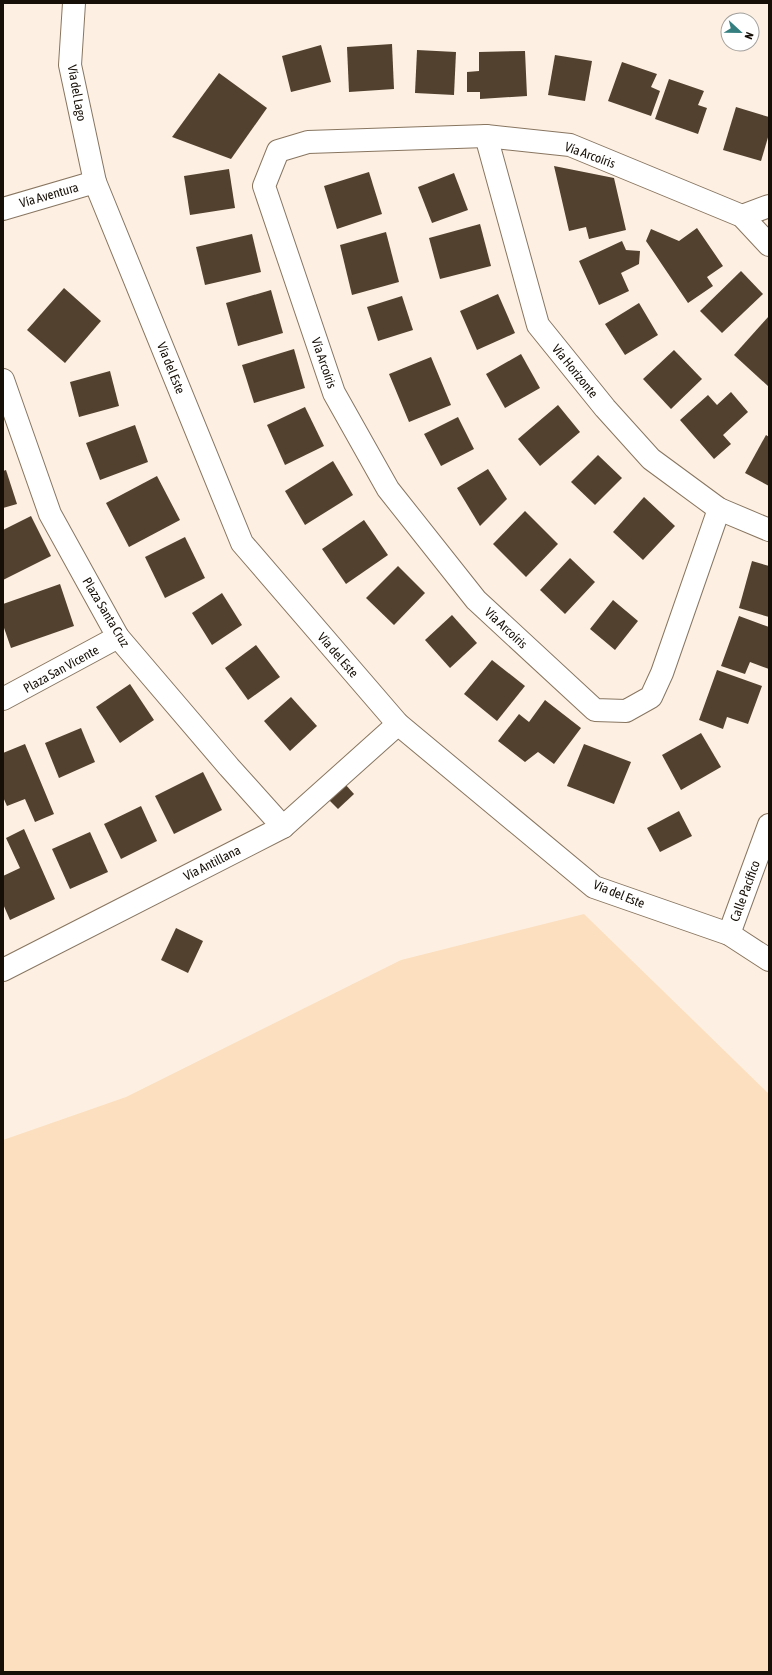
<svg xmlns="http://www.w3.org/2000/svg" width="772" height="1675" font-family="'Asap Condensed',sans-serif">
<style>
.green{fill:#fcdfbf}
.building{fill:#52412e}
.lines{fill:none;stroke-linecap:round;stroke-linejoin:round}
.street-casing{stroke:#887560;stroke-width:24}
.street{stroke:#fff;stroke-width:22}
.labels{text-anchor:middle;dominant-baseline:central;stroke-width:4;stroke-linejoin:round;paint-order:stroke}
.street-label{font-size:13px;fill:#160f07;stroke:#fff}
</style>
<rect width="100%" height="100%" fill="#fdf0e2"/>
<path class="green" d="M584 914 769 1094V1672H3V1140L126 1097 401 960Z"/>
<g class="building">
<path d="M392 44 394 89 349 92 347 47Z"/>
<path d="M321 45 331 82 291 92 282 56Z"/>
<path d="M417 50 456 52 454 95 415 93Z"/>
<path d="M525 51 527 96 480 99V92H467V72L479 71V52Z"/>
<path d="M555 55 592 61 585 101 548 95Z"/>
<path d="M622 62 657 74 651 87 660 91 651 116 608 101Z"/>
<path d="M219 73 267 108 231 159 172 137Z"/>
<path d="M669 79 704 91 698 105 707 108 698 134 655 119Z"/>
<path d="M736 107 769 117V134L761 161 723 150Z"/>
<path d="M554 166 614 178 626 230 589 239 586 227 569 231Z"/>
<path d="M229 169 235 208 190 215 184 176Z"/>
<path d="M369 172 382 214 337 229 324 186Z"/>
<path d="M454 173 468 210 432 223 418 187Z"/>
<path d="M480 224 491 266 440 279 429 238Z"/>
<path d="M697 228 723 266 707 277 713 286 688 303 646 241 651 229 679 241Z"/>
<path d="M386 232 399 282 352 295 340 245Z"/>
<path d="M252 234 261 272 205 285 196 247Z"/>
<path d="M622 241 626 250 640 251 639 264 621 273 629 291 599 305 579 261Z"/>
<path d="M741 271 763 294 722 333 700 311Z"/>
<path d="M64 288 101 321 65 363 27 330Z"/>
<path d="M271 290 283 333 238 346 226 303Z"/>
<path d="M498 294 515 333 477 350 460 311Z"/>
<path d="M402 296 413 330 378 341 367 307Z"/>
<path d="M639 303 658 335 625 355 605 324Z"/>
<path d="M769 316V387L734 355Z"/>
<path d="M294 349 305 388 254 403 242 365Z"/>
<path d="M674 350 702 379 671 409 643 379Z"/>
<path d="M521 354 540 388 505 408 486 374Z"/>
<path d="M431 357 451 405 409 422 389 374Z"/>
<path d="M110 371 119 406 79 417 70 382Z"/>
<path d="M731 392 748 412 723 435 731 444 714 459 680 420 708 395 717 405Z"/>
<path d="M558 405 580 432 540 466 518 439Z"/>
<path d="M305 407 324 446 285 465 267 425Z"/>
<path d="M458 417 474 449 441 466 424 434Z"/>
<path d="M135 425 148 462 100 480 86 443Z"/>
<path d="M766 435 769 437V486L745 473Z"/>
<path d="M598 455 622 478 595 505 571 482Z"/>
<path d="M333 461 353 495 305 525 285 491Z"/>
<path d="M488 469 507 499 480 526 457 488Z"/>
<path d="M6 470 17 504 3 508V471Z"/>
<path d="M157 476 180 520 129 547 106 503Z"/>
<path d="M644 497 675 526 643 560 613 532Z"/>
<path d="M525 511 558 544 526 577 493 544Z"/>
<path d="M31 516 51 556 3 580V530Z"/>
<path d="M364 520 388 555 346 584 322 549Z"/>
<path d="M185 537 205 578 165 598 145 557Z"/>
<path d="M570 558 595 582 565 614 540 590Z"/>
<path d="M752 561 769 566V617L739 608Z"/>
<path d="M398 566 425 593 394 625 366 598Z"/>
<path d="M60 584 74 626 11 648 3 625V604Z"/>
<path d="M222 593 242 625 212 645 192 613Z"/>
<path d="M613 600 638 621 615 650 590 629Z"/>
<path d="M452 615 477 643 450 668 425 640Z"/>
<path d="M739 616 769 627V669L750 662 745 674 721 666Z"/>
<path d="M256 645 280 677 248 700 225 668Z"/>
<path d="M492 660 525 686 497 721 464 694Z"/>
<path d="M717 670 762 686 748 724 727 717 723 729 699 720Z"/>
<path d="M130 684 154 720 120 743 96 707Z"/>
<path d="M291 697 317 726 290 751 264 721Z"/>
<path d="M545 700 581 728 554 764 538 752 525 762 498 741 519 714 529 722Z"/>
<path d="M81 728 95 762 59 778 45 743Z"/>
<path d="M701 733 721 767 681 790 662 755Z"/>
<path d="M25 744 54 814 35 822 25 799 7 806 3 797V753Z"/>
<path d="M584 744 631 762 614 804 567 786Z"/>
<path d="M203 772 222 810 174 834 155 796Z"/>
<path d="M345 784 354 794 338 809 328 799Z"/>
<path d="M141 806 157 841 121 859 104 824Z"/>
<path d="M679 811 692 836 660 852 647 828Z"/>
<path d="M24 829 55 899 10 920 3 904V876L20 868 6 838Z"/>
<path d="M90 832 108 872 70 889 52 849Z"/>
<path d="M176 928 203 941 188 973 161 960Z"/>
</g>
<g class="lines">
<g class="street-casing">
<g id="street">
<path d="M74 3 70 65 95 182 242 543 398 724 594 887 729 934 769 960"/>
<path d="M486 136 538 325 605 408 651 459 719 509 769 530"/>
<path d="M3 209 95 182"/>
<path d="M742 216 769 206"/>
<path d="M3 380 50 514 118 637 229 767 283 827"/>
<path d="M719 509 662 673 651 697 626 711 595 710 476 600 388 489 334 393 264 186 278 151 308 142 486 136 570 145 742 216 769 245"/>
<path d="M3 699 118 637"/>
<path d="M729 934 769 825"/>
<path d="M3 970 283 827 398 724"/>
</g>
</g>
<use href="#street" class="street"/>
</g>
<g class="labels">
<g class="street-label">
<text transform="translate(77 93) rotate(80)">Vía del Lago</text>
<text transform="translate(590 155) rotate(20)">Vía Arcoíris</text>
<text transform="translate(49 195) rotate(-16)">Vía Aventura</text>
<text transform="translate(324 363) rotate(71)">Vía Arcoíris</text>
<text transform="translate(171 368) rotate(68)">Vía del Este</text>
<text transform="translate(575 371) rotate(51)">Vía Horizonte</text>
<text transform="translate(106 612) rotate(59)">Plaza Santa Cruz</text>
<text transform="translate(506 628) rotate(43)">Vía Arcoíris</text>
<text transform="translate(338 655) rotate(49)">Vía del Este</text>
<text transform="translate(61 669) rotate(-29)">Plaza San Vicente</text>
<text transform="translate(212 863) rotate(-27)">Vía Antillana</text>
<text transform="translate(745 891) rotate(-70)">Calle Pacífico</text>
<text transform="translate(619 894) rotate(22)">Vía del Este</text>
</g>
</g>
<rect width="772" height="1675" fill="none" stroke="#160f07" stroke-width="8"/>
<g transform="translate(740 32) rotate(112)"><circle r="19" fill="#ffffff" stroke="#a29f9c"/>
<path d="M0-3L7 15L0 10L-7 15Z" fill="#367f81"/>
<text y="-6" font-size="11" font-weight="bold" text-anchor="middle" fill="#160f07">N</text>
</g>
</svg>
